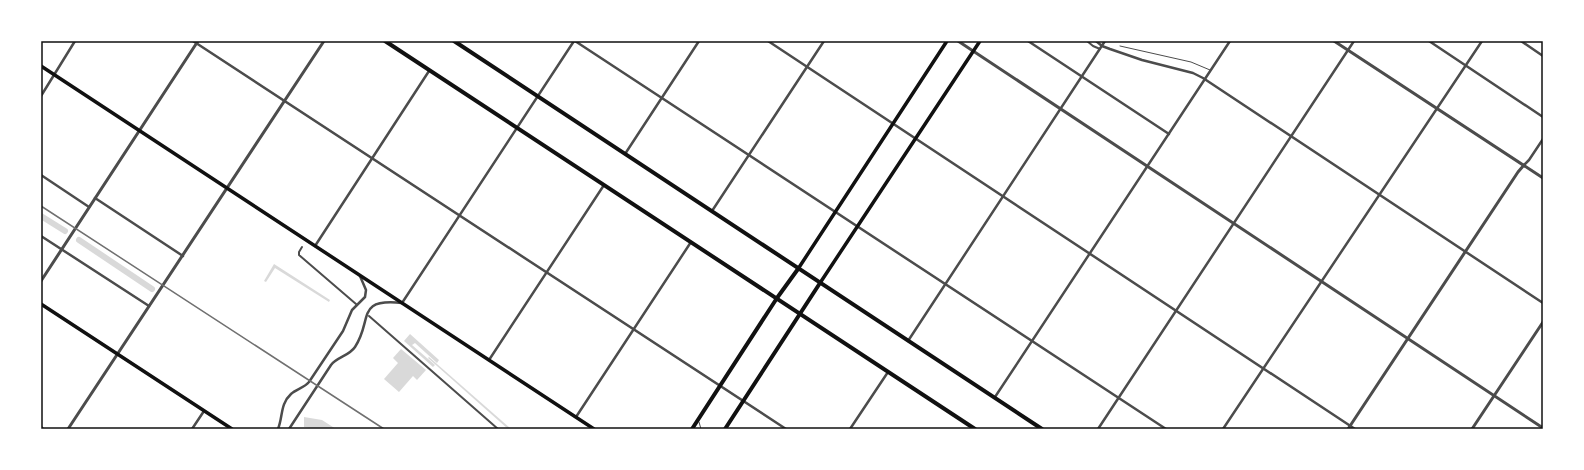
<svg xmlns="http://www.w3.org/2000/svg" width="1584" height="470" font-family="Signika,sans-serif">
<style>
.water{fill:#d9d9d9}
.lines{fill:none;stroke-linecap:round;stroke-linejoin:round}
.canal{stroke:#d9d9d9;stroke-width:6}
.service{stroke:#4c4c4c;stroke-width:1}
.pedestrian{stroke:#4c4c4c;stroke-width:2}
.minor{stroke:#4c4c4c;stroke-width:2.5}
.tertiary{stroke:#4c4c4c;stroke-width:3}
.secondary{stroke:#111;stroke-width:3.5}
.primary{stroke:#111;stroke-width:4}
.trunk{stroke:#111;stroke-width:4}
.rail{stroke:#707070;stroke-width:1.5}
.neatline{fill:none;stroke:#111;stroke-width:1.5}
</style>
<rect width="100%" height="100%" fill="#fff"/>
<g class="water">
<path d="M274 264 330 300 329 302 275 268 266 282 264 281Z"/>
<path d="M410 334 439 360 437 363 415 343 412 345 435 365 433 367 404 341Z"/>
<path d="M401 349 426 370 417 380 413 376 399 392 384 379 398 363 393 358Z"/>
<path d="M429 357 511 429H508L428 358Z"/>
<path d="M304 417 322 420 336 429H317L304 427Z"/>
</g>
<g class="lines">
<g class="canal">
<path d="M41 216 65 231"/>
<path d="M79 240 152 289"/>
</g>
<g class="service">
<path d="M1120 46 1191 62 1210 70"/>
<path d="M699 422 701 429"/>
</g>
<g class="pedestrian">
<path d="M1087 41 1093 46 1100 49"/>
<path d="M302 247 299 252V255L356 304"/>
<path d="M369 316 498 429"/>
</g>
<g class="minor">
<path d="M193 41 786 429"/>
<path d="M575 41 1166 429"/>
<path d="M768 41 1355 429"/>
<path d="M1028 41 1169 134"/>
<path d="M1096 41 1102 46 1110 49 1142 60 1193 73 1203 78 1543 303"/>
<path d="M1429 41 1543 117"/>
<path d="M1521 41 1543 56"/>
<path d="M41 96 75 41"/>
<path d="M625 154 699 41"/>
<path d="M1524 165 1529 160 1543 139"/>
<path d="M41 175 89 207"/>
<path d="M95 198 183 256"/>
<path d="M712 211 824 41"/>
<path d="M41 236 149 306"/>
<path d="M315 246 429 71"/>
<path d="M908 341 1105 41"/>
<path d="M489 360 604 185"/>
<path d="M995 397 1230 41"/>
<path d="M576 417 691 242"/>
<path d="M41 427 43 429"/>
<path d="M192 429 204 411"/>
<path d="M278 429C283 417 280 404 291 394 296 389 304 388 309 382L343 331 352 310 365 297 366 290 360 276"/>
<path d="M289 429 331 365C337 357 349 356 355 347 373 320 355 298 402 303L574 41"/>
<path d="M850 429 888 372"/>
<path d="M1098 429 1354 41"/>
<path d="M1223 429 1482 41"/>
</g>
<g class="tertiary">
<path d="M958 41 1543 428"/>
<path d="M1334 41 1543 178"/>
<path d="M41 281 198 41"/>
<path d="M68 429 324 41"/>
<path d="M1348 429 1518 172 1524 165"/>
<path d="M1472 429 1543 322"/>
</g>
<g class="secondary">
<path d="M41 66 594 429"/>
<path d="M798 269 947 41"/>
<path d="M820 283 980 41"/>
<path d="M41 304 232 429"/>
</g>
<g class="primary">
<path d="M692 429 777 298 798 269"/>
<path d="M725 429 820 283"/>
</g>
<g class="trunk">
<path d="M385 41 975 429"/>
<path d="M454 41 1042 429"/>
</g>
<path class="rail" d="M41 206 384 429"/>
</g>
<rect width="1584" height="470" fill="none" stroke="#ffffff" stroke-width="84"/>
<rect x="42" y="42" width="1500" height="386" class="neatline"/>
</svg>
